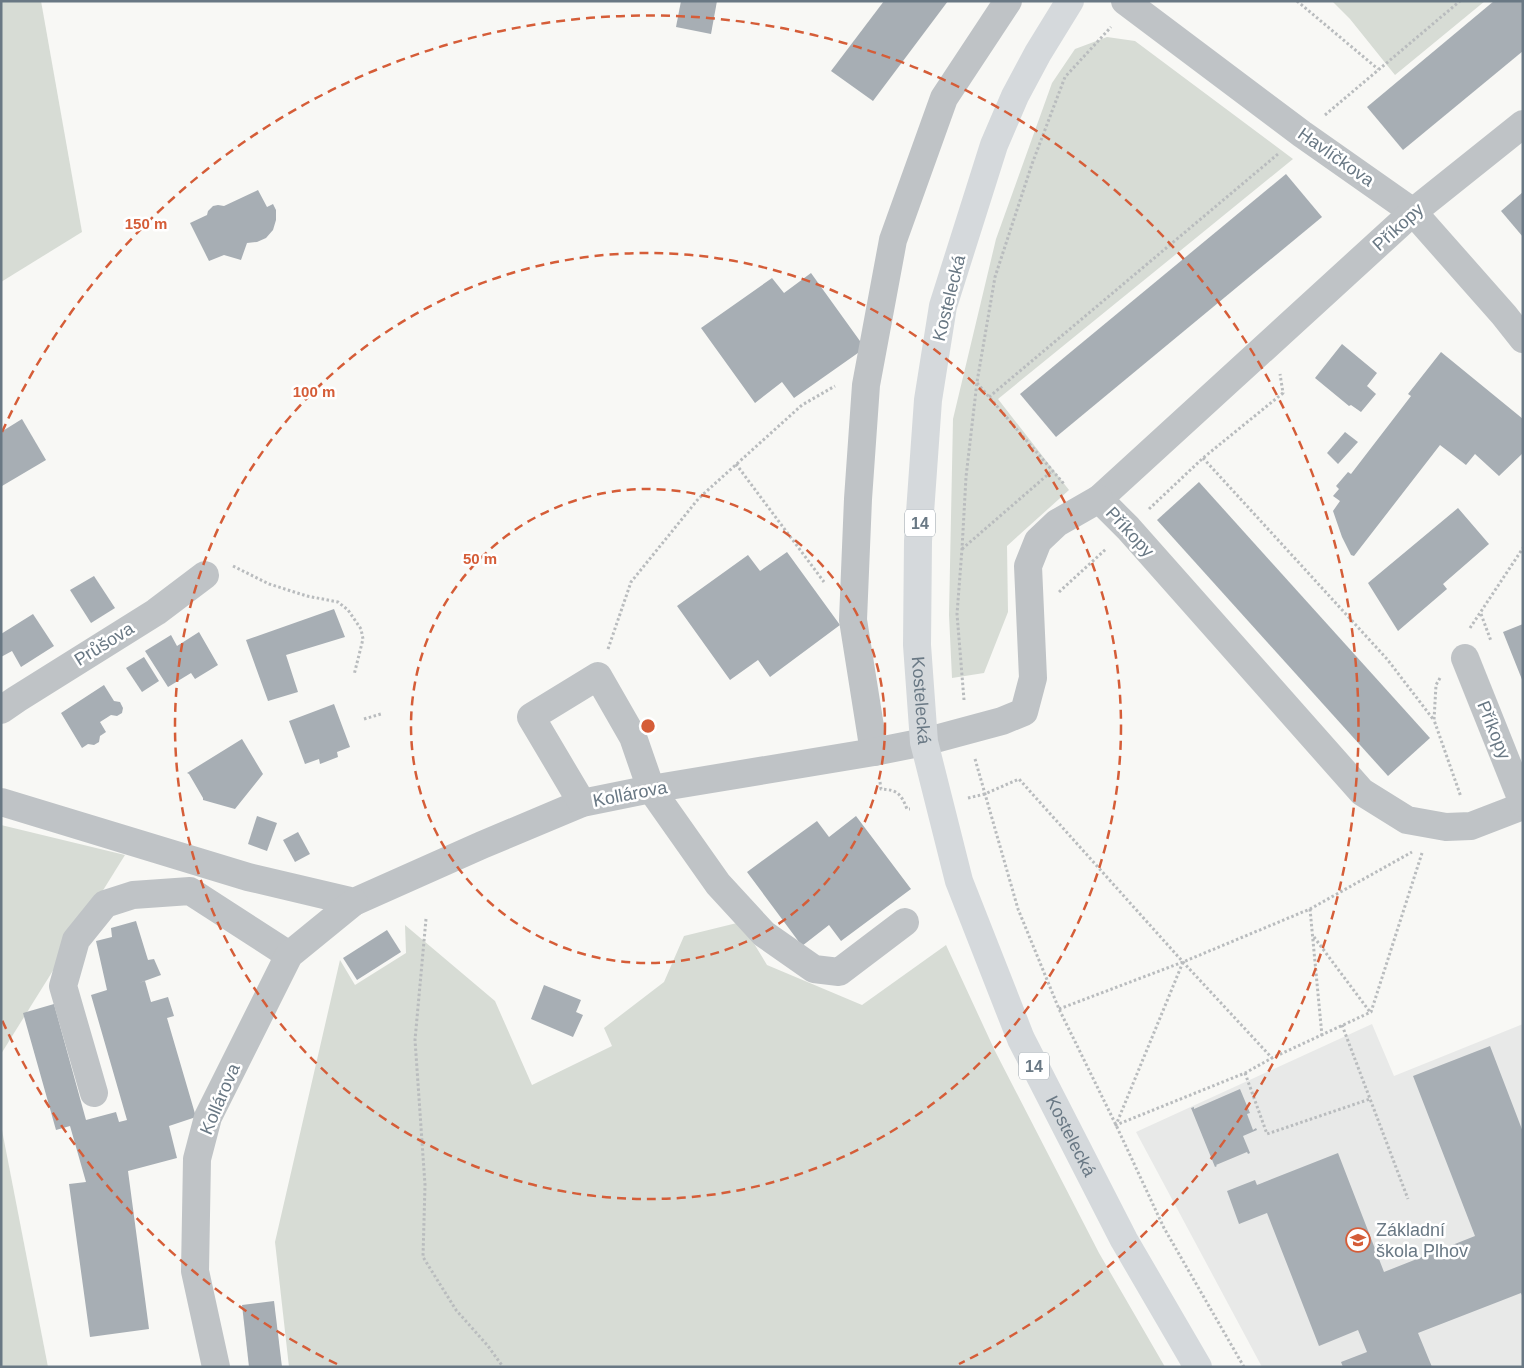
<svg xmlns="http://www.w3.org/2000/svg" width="1524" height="1368" font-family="Helvetica,sans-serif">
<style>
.built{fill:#e8e9e8}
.green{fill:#d7dcd5}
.building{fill:#a7aeb4}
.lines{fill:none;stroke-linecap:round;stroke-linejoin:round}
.path{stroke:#b9bcbe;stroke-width:3;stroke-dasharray:2.5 2.5;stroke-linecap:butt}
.minor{stroke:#bfc3c6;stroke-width:28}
.major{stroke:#d5d9dc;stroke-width:28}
.ring{fill:none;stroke:#d55d38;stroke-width:2.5;stroke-dasharray:9 6}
.labels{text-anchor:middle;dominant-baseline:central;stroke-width:5;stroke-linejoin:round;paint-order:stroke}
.shield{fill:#fff;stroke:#96a0a9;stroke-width:1}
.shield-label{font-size:16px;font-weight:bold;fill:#697884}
.street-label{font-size:18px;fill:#697884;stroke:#fff}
.poi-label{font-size:18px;fill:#697884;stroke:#fff;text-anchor:start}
.centre{fill:#d55d38;stroke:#fff;stroke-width:2.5}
.ring-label{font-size:15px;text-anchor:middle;font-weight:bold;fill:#d55d38;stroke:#fff;stroke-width:5;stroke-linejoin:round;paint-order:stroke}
</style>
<rect width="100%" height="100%" fill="#f8f8f5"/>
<path class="built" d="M1372 1024 1394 1076 1523 1024V1367H1262L1136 1132Z"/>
<g class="green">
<path d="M1 1H41L82 232 1 282Z"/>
<path d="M1332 1H1485L1395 75 1350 19Z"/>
<path d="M1107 37 1135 41 1293 159 998 399 1069 490 1007 546 1008 612 984 673 952 678 949 615 953 419 996 239 1052 83 1075 49Z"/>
<path d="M1 825 125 855 1 1054Z"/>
<path d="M741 922 767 965 862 1005 946 945 995 1051 1099 1253 1165 1367H289L275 1242 340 960 355 985 406 953 405 925 495 1001 532 1085 612 1046 604 1028 664 982 684 936Z"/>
<path d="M1 1125 48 1367H1Z"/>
</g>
<g class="building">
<path d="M681 1H717L711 34 676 27Z"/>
<path d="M884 1H948L873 101 831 71Z"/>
<path d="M1494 1H1523V51L1403 150 1367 107Z"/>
<path d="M1286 174 1322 217 1056 437 1020 394Z"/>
<path d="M258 190 267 207 273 204 276 210V220L273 230 266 238 257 242 247 243 241 260 224 255 209 261 190 223 207 215 208 211 213 206 218 205 224 206Z"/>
<path d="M1523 192V237L1501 211Z"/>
<path d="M811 273 865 348 794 398 782 382 755 403 701 328 772 278 784 293Z"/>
<path d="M1342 344 1377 373 1367 386 1376 394 1361 412 1351 405 1349 406 1315 378Z"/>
<path d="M1441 352 1523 419V453L1499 476 1475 454 1466 465 1440 445 1354 556 1351 555 1342 537 1333 511 1340 501 1333 496 1339 489 1336 486 1348 472 1351 474 1411 396 1408 394Z"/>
<path d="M22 419 46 460 2 486 1 484V432Z"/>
<path d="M1345 432 1358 442 1338 464 1327 453Z"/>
<path d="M1199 482 1430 738 1388 776 1157 520Z"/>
<path d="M1458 508 1489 544 1443 584 1447 589 1398 631 1368 583Z"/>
<path d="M787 552 840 625 770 677 758 660 730 680 677 606 748 555 760 571Z"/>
<path d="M94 576 115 608 91 623 70 590Z"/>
<path d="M334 609 345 637 286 655 298 692 268 701 246 640Z"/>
<path d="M33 614 54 646 21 667 12 651 1 657V634Z"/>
<path d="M1523 624V682L1503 632Z"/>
<path d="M199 632 218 665 195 679 191 673 168 687 145 651 171 635 177 646Z"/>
<path d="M144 657 159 681 142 692 126 668Z"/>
<path d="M104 685 114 701 120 702 123 708 122 713 117 716 111 715 100 722 106 732 100 736 99 742 94 745 88 744 82 748 61 713Z"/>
<path d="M334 704 350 747 337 752 338 757 320 764 319 759 305 764 289 721Z"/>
<path d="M242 739 263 774 235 809 203 800V798L189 774 187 773Z"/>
<path d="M257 816 277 823 267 851 248 844Z"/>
<path d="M856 816 911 889 841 941 829 925 802 946 747 872 817 821 829 837Z"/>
<path d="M298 832 310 854 295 862 283 840Z"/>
<path d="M136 921 148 960 154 959 161 975 139 983 145 981 151 1002 168 997 174 1016 167 1018 196 1117 169 1126 177 1158 128 1171 149 1329 90 1337 69 1184 86 1182 70 1126 56 1130 23 1013 54 1004 86 1120 116 1112 119 1122 127 1120 91 995 107 990 96 941 112 937 111 928Z"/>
<path d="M387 930 401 952 357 980 343 958Z"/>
<path d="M544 985 581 1000 576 1012 583 1015 573 1037 531 1019Z"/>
<path d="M1490 1046 1523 1132V1298L1521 1293 1418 1333 1432 1367H1343L1341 1362 1367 1352 1358 1330 1319 1346 1267 1213 1239 1224 1227 1191 1255 1180 1257 1185 1338 1153 1384 1272 1475 1236 1413 1076Z"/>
<path d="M1240 1089 1250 1113 1247 1114 1253 1130 1256 1128 1257 1130 1243 1136 1250 1153 1248 1154 1247 1152 1216 1165 1217 1166 1215 1167 1191 1108 1194 1107V1109Z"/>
<path d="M274 1301 282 1367H249L242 1305Z"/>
</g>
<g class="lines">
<g class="path">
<path d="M1297 1 1378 69"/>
<path d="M1325 115 1460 1"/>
<path d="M977 383 1064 484"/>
<path d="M989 397 1278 154"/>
<path d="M1203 458 1387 659 1433 719"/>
<path d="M736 464 824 582"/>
<path d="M1149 509 1203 458 1283 393 1280 374"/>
<path d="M962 549 1052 471"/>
<path d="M233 566 269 584 307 596 338 602 348 610 361 629 363 639 354 675"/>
<path d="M1059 592 1106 549"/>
<path d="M1481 614 1491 641"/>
<path d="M1470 628 1523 548"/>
<path d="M608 649 631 582 699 498 802 405 835 386"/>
<path d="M1440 678 1436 685 1434 720 1461 797"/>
<path d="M964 700 957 614 962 549 966 477 977 382 995 277 1032 164 1065 77 1111 27"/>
<path d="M364 719 381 714"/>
<path d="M975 759 1018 909 1059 1009 1116 1125 1164 1228 1244 1367"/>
<path d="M880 782 881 789C898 790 901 794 907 809H910"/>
<path d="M968 798 985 794 1019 779 1183 962 1272 1058"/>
<path d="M1310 909 1322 1036"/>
<path d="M426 919 415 1040 425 1185 423 1257 456 1310 488 1346 503 1367"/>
<path d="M1314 937 1370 1012"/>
<path d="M1183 962 1116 1125 1245 1073 1272 1058 1371 1012 1422 853"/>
<path d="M1059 1009 1183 962 1310 909 1412 852"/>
<path d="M1342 1025 1408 1199"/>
<path d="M1245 1073 1267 1134 1370 1099"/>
</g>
<g class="minor">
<path d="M1125 1 1302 134 1413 212 1504 315 1523 339"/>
<path d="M1523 124 1413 212 1099 499 1128 528 1362 792 1407 820 1446 827 1471 826 1523 806"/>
<path d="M1465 658 1523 803"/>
<path d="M1 710 17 699 156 612 205 575"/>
<path d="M874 752 853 620 858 499 866 385 893 240 944 98 1008 1"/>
<path d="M1 802 248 877 354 902 482 845 582 803 651 789 874 752 924 742 1002 721 1024 712 1033 678 1028 566 1038 541 1057 523 1099 499"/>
<path d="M582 803 531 717 598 676 633 737 651 789 718 884 764 934 814 969 839 972 905 922"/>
<path d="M94 1093 63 986 76 940 105 904 133 895 190 891 289 955"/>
<path d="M216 1367 195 1271 197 1159 208 1117 289 955 354 902"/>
</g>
<path class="major" id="s1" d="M1070 1 1038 53 1015 96 994 145 943 306 928 400 918 541 917 645 924 742 959 881 1021 1039 1124 1240 1198 1367"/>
</g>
<g class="ring">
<circle cx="648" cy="726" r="237"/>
<circle cx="648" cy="726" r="473"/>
<path d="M337 1364A710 710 0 0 1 2 1020M2 432A710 710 0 1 1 959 1364"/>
</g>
<defs>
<g id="school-ring" transform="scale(1.25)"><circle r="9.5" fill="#fff" stroke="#d55d38" stroke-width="1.5"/><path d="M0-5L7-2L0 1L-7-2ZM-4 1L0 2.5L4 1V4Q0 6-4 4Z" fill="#d55d38"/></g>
</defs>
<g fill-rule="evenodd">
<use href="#school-ring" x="1358" y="1240"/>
</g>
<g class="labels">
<g class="shield">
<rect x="905" y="509.5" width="30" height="27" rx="4"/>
<rect x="1019" y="1052.5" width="30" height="27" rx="4"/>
</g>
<g class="shield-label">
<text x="920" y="523">14</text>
<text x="1034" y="1066">14</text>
</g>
<g class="street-label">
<text transform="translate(1336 157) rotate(35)">Havlíčkova</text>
<text transform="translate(1398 227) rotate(-42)">Příkopy</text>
<text transform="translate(949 298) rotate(-76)">Kostelecká</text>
<text transform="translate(1130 532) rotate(47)">Příkopy</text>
<text transform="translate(104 644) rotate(-32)">Průšova</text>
<text stroke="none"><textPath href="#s1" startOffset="728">Kostelecká</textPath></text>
<text transform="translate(1494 730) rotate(68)">Příkopy</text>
<text transform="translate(630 794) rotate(-11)">Kollárova</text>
<text transform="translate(220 1099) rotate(-67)">Kollárova</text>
<text stroke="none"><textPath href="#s1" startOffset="1192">Kostelecká</textPath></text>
</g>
<g class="poi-label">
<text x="1376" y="1230">Základní<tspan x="1376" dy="21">škola Plhov</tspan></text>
</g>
</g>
<circle cx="648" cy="726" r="8" class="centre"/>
<g class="ring-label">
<text x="146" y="229">150 m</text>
<text x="314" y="397">100 m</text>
<text x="480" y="564">50 m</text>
</g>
<rect width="1524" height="1368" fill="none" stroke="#697884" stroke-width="5"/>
</svg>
